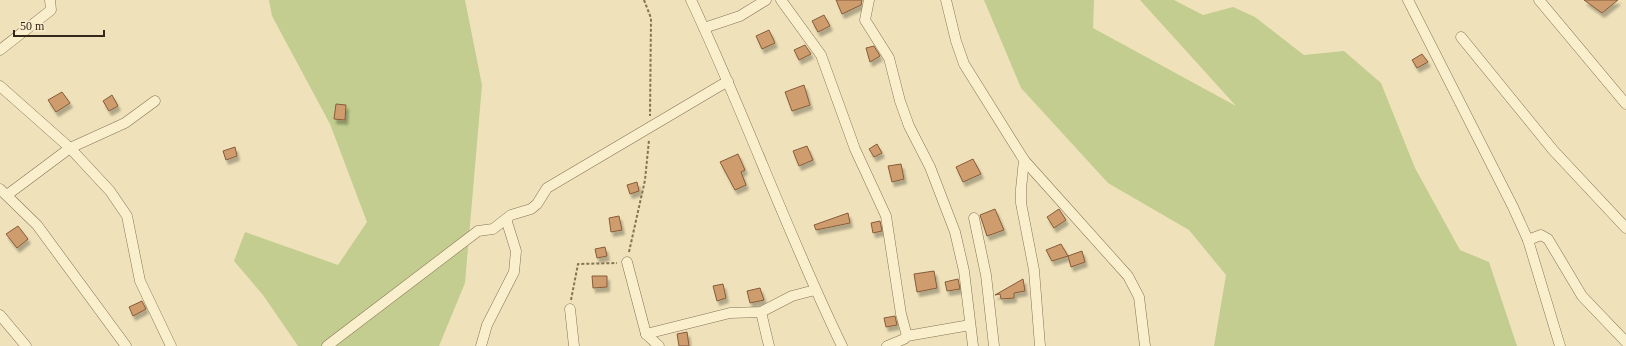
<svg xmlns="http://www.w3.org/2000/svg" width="1626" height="346" font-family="'Times New Roman',serif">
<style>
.green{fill:#c2cd8f}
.building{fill:#cf9c6e;stroke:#865c39;filter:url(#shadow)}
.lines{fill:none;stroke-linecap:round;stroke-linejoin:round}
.minor-casing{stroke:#867254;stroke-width:11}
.path{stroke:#867254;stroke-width:2;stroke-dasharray:3 2;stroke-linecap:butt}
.minor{stroke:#faefcd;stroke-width:10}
</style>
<defs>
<filter id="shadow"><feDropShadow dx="2.5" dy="4.5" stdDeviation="1" flood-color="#0004"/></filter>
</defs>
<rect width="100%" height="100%" fill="#efe2ba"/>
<g class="green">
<path d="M269 0H465L482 85 465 283 439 346H298L263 295 234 261 245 232 338 265 367 222 330 124 272 16Z"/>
<path d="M984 0H1094L1093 28 1236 106 1140 0H1174L1203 15 1233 7 1255 17 1304 55 1344 51 1381 83 1415 168 1460 250 1489 262 1517 346H1214L1226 275 1189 230 1108 183 1021 88Z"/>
</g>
<g class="building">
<path d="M836 0H862L861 5 842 14Z"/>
<path d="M1584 0H1618L1602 13Z"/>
<path d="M824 15 830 26 818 32 812 21Z"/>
<path d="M769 30 775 43 762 49 756 36Z"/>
<path d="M805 45 811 54 799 60 794 50Z"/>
<path d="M874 46 880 56 870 62 866 48Z"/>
<path d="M1422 54 1428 62 1417 68 1412 60Z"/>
<path d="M804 85 810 105 792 111 785 92Z"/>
<path d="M62 92 70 103 56 112 48 100Z"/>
<path d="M112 95 118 106 109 111 103 101Z"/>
<path d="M336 104 346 105 345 120 334 119Z"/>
<path d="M877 144 882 153 874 157 869 149Z"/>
<path d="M807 146 813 160 799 166 793 151Z"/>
<path d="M235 147 237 156 226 160 223 151Z"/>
<path d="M738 154 745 170 741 172 746 185 735 190 720 162Z"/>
<path d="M973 159 981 174 963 182 956 167Z"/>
<path d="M901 164 904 179 892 182 888 166Z"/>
<path d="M637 182 639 191 630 194 627 185Z"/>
<path d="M995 209 1004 230 987 236 980 215Z"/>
<path d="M1059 209 1066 220 1054 228 1047 217Z"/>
<path d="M848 213 850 223 816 230 814 225Z"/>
<path d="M619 216 622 230 611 232 609 218Z"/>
<path d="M880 221 882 231 873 233 871 223Z"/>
<path d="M18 226 28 239 17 248 6 234Z"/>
<path d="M1061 244 1068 256 1052 261 1046 250Z"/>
<path d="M605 247 607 256 597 258 595 249Z"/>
<path d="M1082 251 1085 262 1071 267 1068 256Z"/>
<path d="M934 271 937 288 917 292 914 274Z"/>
<path d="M592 276H607V287L593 288Z"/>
<path d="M958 279 960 289 947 291 945 282Z"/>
<path d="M1023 279 1025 291 1014 293V298L1001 299 1000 294 995 295Z"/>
<path d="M723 284 726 298 717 301 713 286Z"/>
<path d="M760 288 764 300 750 303 747 291Z"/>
<path d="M142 301 146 309 133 316 129 307Z"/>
<path d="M895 316 897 325 886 327 884 318Z"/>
<path d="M687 332 689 346H679L677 334Z"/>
</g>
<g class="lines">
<g class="minor-casing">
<g id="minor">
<path d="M691 0C745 114 787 233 842 346"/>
<path d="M781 0 821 55 855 149 886 216 901 314 907 336"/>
<path d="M869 0 865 20 889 58 900 101 909 126 930 167 955 232 964 271 973 346"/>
<path d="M946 0 956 41 964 64 1024 160 1128 276 1139 297 1145 346"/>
<path d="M1408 0 1513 207 1528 240 1560 346"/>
<path d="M1539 0 1626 104"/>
<path d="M704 28 740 16 766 0"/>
<path d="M1461 37 1553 150 1626 228"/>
<path d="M0 50 51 10 50 0"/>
<path d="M0 86 70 148 110 191 127 216 140 281 171 346"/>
<path d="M1024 160 1021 189V203L1034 270 1040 346"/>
<path d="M0 189 37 225 126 346"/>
<path d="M7 195 70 148 125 123 155 101"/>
<path d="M974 218 986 275 994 346"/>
<path d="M1528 240 1541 235 1548 239 1582 296 1626 342"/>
<path d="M627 262 646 334 659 346"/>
<path d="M570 309 574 346"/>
<path d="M761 312 769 346"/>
<path d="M0 315 26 346"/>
<path d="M646 334 730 313 761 312 792 296 815 290"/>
<path d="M327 346 478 231 493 229 511 215 531 209 537 204 547 188 728 81"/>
<path d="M481 346 487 325 514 272 516 251 506 219"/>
<path d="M887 346 904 339 907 336 970 325"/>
</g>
</g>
<g class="path">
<path d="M644 0 651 18 650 116"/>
<path d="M629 252 645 180 649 140"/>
<path d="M571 300 578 264 617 263"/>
</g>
<use href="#minor" class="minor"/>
</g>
<path d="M14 30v6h90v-6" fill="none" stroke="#35281a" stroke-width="2"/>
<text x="20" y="30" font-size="12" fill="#35281a" stroke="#f6ecca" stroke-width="3" paint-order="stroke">50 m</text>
</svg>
